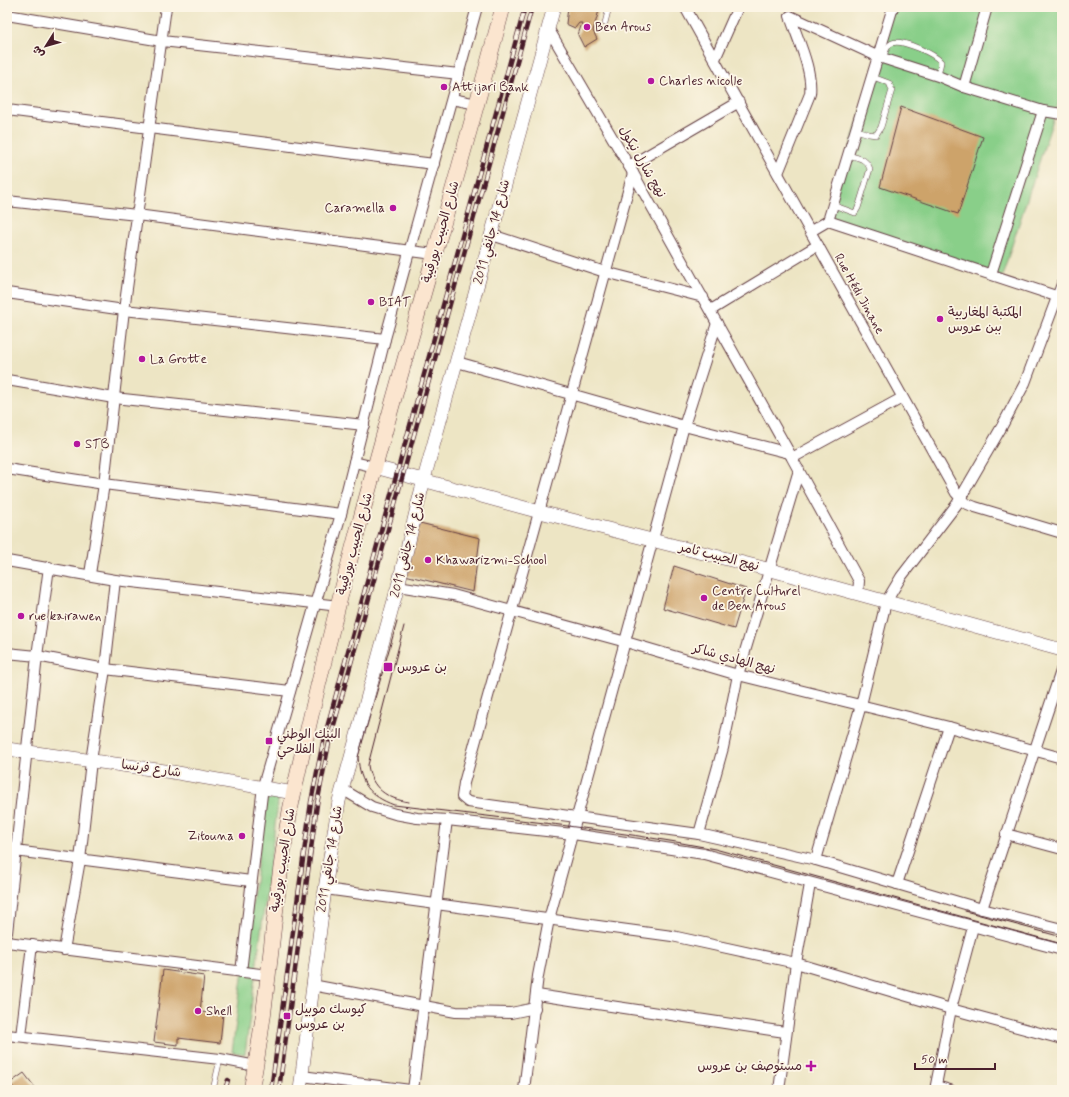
<svg xmlns="http://www.w3.org/2000/svg" width="1069" height="1097" font-family="Mynerve,'Playpen Sans Arabic',sans-serif">
<style>
.green{fill:#89cf89;stroke:#6a775a}
.building{fill:#cda36a}
.lines{fill:none;stroke-linecap:round;stroke-linejoin:round}
.service-casing{stroke:#623d42;stroke-width:6}
.minor-casing{stroke:#623d42;stroke-width:12}
.tertiary-casing{stroke:#623d42;stroke-width:14}
.secondary-casing{stroke:#623d42;stroke-width:16}
.service{stroke:#fff;stroke-width:5}
.minor{stroke:#fff;stroke-width:10}
.tertiary{stroke:#fff;stroke-width:13}
.secondary{stroke:#fbe5cf;stroke-width:15}
.tram{stroke:#4a1f2b;stroke-width:1}
.rail-casing{stroke:#4a1f2b;stroke-width:4.5}
.rail{stroke:#fcf5e5;stroke-width:3;stroke-dasharray:9;stroke-linecap:butt}
.poi-dot{fill:#b5179e;stroke:#fcf5e5;stroke-width:1.5}
.labels{text-anchor:middle;dominant-baseline:central;stroke-width:3.5;stroke-linejoin:round;paint-order:stroke}
.poi-label{font-size:13px;fill:#4a1f2b;stroke:#fcf5e5;text-anchor:start}
.street-label{font-size:13px;fill:#4a1f2b;stroke:#fcf5e5}
</style>
<rect width="100%" height="100%" fill="#fcf5e5"/>
<filter id="ink" filterUnits="userSpaceOnUse"><feTurbulence type="fractalNoise" baseFrequency=".025" numOctaves="2"/><feDisplacementMap in="SourceGraphic" scale="8" xChannelSelector="R" yChannelSelector="G"/><feConvolveMatrix kernelMatrix="1 2 1 2 8 2 1 2 1" color-interpolation-filters="sRGB"/></filter>
<filter id="wash" filterUnits="userSpaceOnUse"><feTurbulence type="fractalNoise" baseFrequency=".012" numOctaves="4" result="noise"/><feDisplacementMap in="SourceGraphic" scale="16" xChannelSelector="R" yChannelSelector="G"/><feGaussianBlur stdDeviation="0.9" result="paint"/><feColorMatrix in="noise" values="0 0 0 0 0 0 0 0 0 0 0 0 0 0 0 0 0 1.4 0 .05"/><feComposite in="paint" operator="in"/></filter>
<g filter="url(#wash)">
<rect width="100%" height="100%" fill="#ede5c4"/>
<g class="green">
<path d="M893 7H1062V92L1002 276 828 218Z"/>
<path d="M267 793 279 795 245 1054 232 1052Z"/>
</g>
<g id="blocks">
<g class="building">
<path d="M568 7H600L593 31 597 39 584 47 578 35 582 23H579L575 28 566 24Z"/>
<path d="M901 107 983 137 958 214 880 187Z"/>
<path d="M420 523 480 538 473 592 405 575Z"/>
<path d="M674 566 746 589 734 629 663 608Z"/>
<path d="M163 970 204 976 200 1012 223 1014 220 1043 178 1038V1045L154 1042Z"/>
<path d="M24 1073 37 1090H15L10 1083Z"/>
</g>
</g>
</g>
<g filter="url(#ink)">
<use href="#blocks" fill-opacity="0" stroke="#623d42" stroke-width="1"/>
<g class="lines">
<g class="service-casing">
<g id="service">
<path d="M605 23 609 7"/>
<path d="M883 59C885 53 886 46 892 43 902 39 935 54 941 62L938 76"/>
<path d="M856 130 869 134 876 135 881 127 892 90 889 83 873 77"/>
<path d="M833 205 855 213 858 208 870 169C866 158 858 158 848 155"/>
<path d="M213 1090 220 1059"/>
</g>
</g>
<g class="minor-casing">
<g id="minor">
<path d="M685 7 956 493 965 503 975 507 1062 533"/>
<path d="M7 15 162 41 459 74"/>
<path d="M548 28 633 173 791 456"/>
<path d="M715 59 738 7"/>
<path d="M964 87 987 7"/>
<path d="M452 99 477 104"/>
<path d="M7 110 434 164"/>
<path d="M629 166 739 102"/>
<path d="M633 173 464 783 462 797 468 802 699 834 816 860 982 909 1062 929"/>
<path d="M778 173 810 94C813 70 797 38 790 16L879 57 938 76 964 87 1043 111 1062 114"/>
<path d="M7 201 137 215 434 254"/>
<path d="M828 221 893 7"/>
<path d="M811 231 828 221 1062 298"/>
<path d="M492 235 605 272 703 297"/>
<path d="M991 274 1043 111"/>
<path d="M7 293 124 310 385 339"/>
<path d="M711 310 818 245"/>
<path d="M457 362 684 426 717 323"/>
<path d="M7 380 114 398 364 425"/>
<path d="M354 462 375 467"/>
<path d="M7 469 104 484 341 514"/>
<path d="M7 561 115 580 339 606"/>
<path d="M90 574 104 484 124 310 166 7"/>
<path d="M398 586 453 595 626 642 738 675 949 727 1062 758"/>
<path d="M858 594 859 581 792 458 902 398"/>
<path d="M7 653 37 656 105 669 290 691"/>
<path d="M342 789 372 807 395 814 417 818 447 820 573 834 704 854 1062 950"/>
<path d="M699 834 723 748 738 675 799 470"/>
<path d="M1006 834 1062 849"/>
<path d="M7 850 251 881"/>
<path d="M816 860 861 705 886 602 901 577 957 504 1001 428 1025 383 1062 284"/>
<path d="M897 884 949 727"/>
<path d="M325 889 672 936 796 963 951 1009 1062 1039"/>
<path d="M982 909 1062 668"/>
<path d="M7 933 37 656 49 567"/>
<path d="M7 942 268 975"/>
<path d="M64 950 80 860 91 761 105 669 115 580"/>
<path d="M241 972 263 786 341 514 385 339 477 7"/>
<path d="M312 985 456 1012 511 1013 535 1008"/>
<path d="M537 995 785 1032"/>
<path d="M7 1035 220 1059 256 1066"/>
<path d="M21 1036 32 945"/>
<path d="M302 1076 410 1090"/>
<path d="M936 1086 950 1090"/>
<path d="M413 1090 447 820"/>
<path d="M524 1090 538 976 549 919 684 426 789 453"/>
<path d="M779 1090 796 963 810 884"/>
<path d="M935 1090 951 1009 973 927"/>
</g>
</g>
<g class="tertiary-casing">
<g id="tertiary">
<path d="M375 467 540 512 771 570 1062 650"/>
<path d="M7 749 172 772 294 793"/>
<path d="M300 1090 325 889 339 801 398 586 424 479 554 7"/>
</g>
</g>
<g class="secondary-casing">
<path id="secondary" d="M251 1090C271 991 273 890 294 791 351 527 434 268 503 7"/>
</g>
<use href="#service" class="service"/>
<use href="#minor" class="minor"/>
<use href="#tertiary" class="tertiary"/>
<use href="#secondary" class="secondary"/>
<g class="tram">
<path d="M397 622 358 757C360 784 370 796 394 805 501 818 610 829 715 849L1062 944"/>
<path d="M404 626 368 765C371 788 387 799 409 802"/>
<path d="M965 911 1062 937"/>
</g>
<g class="rail-casing">
<g id="rail">
<path d="M225 1090 228 1080"/>
<path d="M271 1090 311 802 323 742 525 7"/>
<path d="M279 1090 317 804 329 743 532 7"/>
</g>
</g>
<use href="#rail" class="rail"/>
</g>
</g>
<g class="poi-dot">
<circle cx="587" cy="27" r="4"/>
<circle cx="651" cy="81" r="4"/>
<circle cx="444" cy="87" r="4"/>
<circle cx="393" cy="208" r="4"/>
<circle cx="371" cy="302" r="4"/>
<circle cx="940" cy="319" r="4"/>
<circle cx="142" cy="359" r="4"/>
<circle cx="77" cy="444" r="4"/>
<circle cx="428" cy="560" r="4"/>
<circle cx="704" cy="598" r="4"/>
<circle cx="21" cy="616" r="4"/>
<rect x="383" y="662" width="10" height="10" rx="2"/>
<rect x="265" y="737" width="8" height="8" rx="2"/>
<circle cx="242" cy="836" r="4"/>
<circle cx="198" cy="1011" r="4"/>
<rect x="283" y="1012" width="8" height="8" rx="2"/>
<path d="M809 1060h4v4h4v4h-4v4h-4v-4h-4v-4h4z"/>
</g>
<g class="labels">
<g class="poi-label">
<text x="595" y="27">Ben Arous</text>
<text x="659" y="81">Charles nicolle</text>
<text x="452" y="87">Attijari Bank</text>
<text x="385" y="208" text-anchor="end">Caramella</text>
<text x="379" y="302">BIAT</text>
<text x="948" y="312">المكتبة المغاربية<tspan x="948" dy="15">ببن عروس</tspan></text>
<text x="150" y="359">La Grotte</text>
<text x="85" y="444">STB</text>
<text x="436" y="560">Khawarizmi-School</text>
<text x="712" y="591">Centre Culturel<tspan x="712" dy="15">de Ben Arous</tspan></text>
<text x="29" y="616">rue kairawen</text>
<text x="397" y="667">بن عروس</text>
<text x="277" y="734">البنك الوطني<tspan x="277" dy="15">الفلاحي</tspan></text>
<text x="234" y="836" text-anchor="end">Zitouna</text>
<text x="295" y="1009">كيوسك موبيل<tspan x="295" dy="15">بن عروس</tspan></text>
<text x="206" y="1011">Shell</text>
<text x="802" y="1066" text-anchor="end">مستوصف بن عروس</text>
</g>
<g class="street-label">
<text transform="translate(642 162) rotate(60)">نهج شارل نيكول</text>
<text transform="translate(441 232) rotate(-74)">شارع الحبيب بورقيبة</text>
<text transform="translate(492 232) rotate(-75)">شارع 14 جانفي 2011</text>
<text transform="translate(859 294) rotate(61)">Rue Hédi Jinane</text>
<text transform="translate(355 544) rotate(-75)">شارع الحبيب بورقيبة</text>
<text transform="translate(408 545) rotate(-76)">شارع 14 جانفي 2011</text>
<text transform="translate(719 557) rotate(14)">نهج الحبيب ثامر</text>
<text transform="translate(734 659) rotate(15)">نهج الهادي شاكر</text>
<text transform="translate(151 769) rotate(8)">شارع فرنسا</text>
<text transform="translate(330 859) rotate(-81)">شارع 14 جانفي 2011</text>
<text transform="translate(283 860) rotate(-81)">شارع الحبيب بورقيبة</text>
</g>
</g>
<rect width="1069" height="1097" fill="none" stroke="#fcf5e5" stroke-width="24"/>
<g transform="translate(46 46) rotate(233)" stroke="#fcf5e5" stroke-width="3" paint-order="stroke">
<path d="M0-3L7 15L0 10L-7 15Z" fill="#4a1f2b"/>
<text y="-6" font-size="11" font-weight="bold" text-anchor="middle" fill="#4a1f2b">ش</text>
</g>
<path d="M915 1063v6h80v-6" fill="none" stroke="#4a1f2b" stroke-width="2"/>
<text x="921" y="1063" font-size="12" fill="#4a1f2b" stroke="#fcf5e5" stroke-width="3" paint-order="stroke">50 m</text>
</svg>
